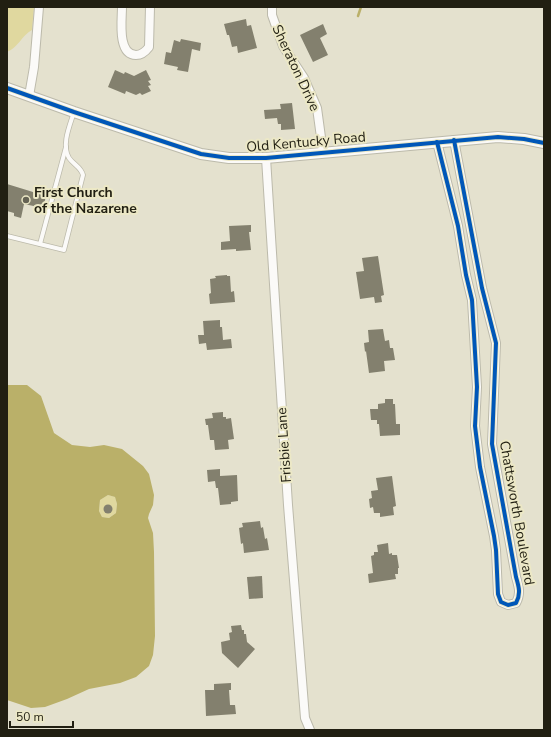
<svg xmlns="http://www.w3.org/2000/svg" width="551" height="737" font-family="'Nunito Sans',sans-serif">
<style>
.green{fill:#e0d89f}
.water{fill:#bab069;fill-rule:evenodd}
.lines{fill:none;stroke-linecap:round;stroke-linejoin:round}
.stream{stroke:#bab069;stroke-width:2.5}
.building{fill:#83806e}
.service-casing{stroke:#bcbaab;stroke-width:5.5}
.minor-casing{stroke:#bcbaab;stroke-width:10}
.tertiary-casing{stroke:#bcbaab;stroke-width:12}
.service{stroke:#fbfaf8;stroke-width:4}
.minor{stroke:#fbfaf8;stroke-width:8}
.tertiary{stroke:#fbfaf8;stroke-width:10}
.cycleway-casing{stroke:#ece8c6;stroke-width:6}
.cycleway{stroke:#0057b8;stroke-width:4}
.poi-dot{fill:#656354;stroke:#ece8c6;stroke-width:1.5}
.labels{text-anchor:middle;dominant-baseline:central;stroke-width:4;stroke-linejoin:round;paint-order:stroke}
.street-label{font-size:14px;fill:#211f12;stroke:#ece8c6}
.poi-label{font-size:14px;font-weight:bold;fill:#211f12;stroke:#ece8c6;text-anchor:start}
</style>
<rect width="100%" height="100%" fill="#e4e1ce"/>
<g class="green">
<path d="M7 7H34L32 30C22 35 18 48 7 52Z"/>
<path d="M108 495 115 497 117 504 116 513 109 518 102 517 99 511 100 500Z"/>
</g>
<path class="water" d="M7 385H27L41 396 54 433 72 445 90 447 104 445 122 449 143 466 149 474 154 495 153 505 149 514 148 518 153 533 154 552 155 636 153 655 149 666 136 677 120 683 89 689 67 699 45 707 31 708 7 700ZM108 495 115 497 117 504 116 513 109 518 102 517 99 511 100 500Z"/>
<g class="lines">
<path class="stream" d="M358 16 361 7"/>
</g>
<g class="building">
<path d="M246 19 247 26 251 25 257 48 238 53 237 46 232 47 229 35H227L224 24Z"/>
<path d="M323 24 327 34 320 38 328 55 313 62 300 35Z"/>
<path d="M181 39 201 43 200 51 192 49 188 72 177 70 178 67 164 64 166 52 171 53 174 40 180 42Z"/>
<path d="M115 70 124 74 125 72 134 76 146 70 151 80 148 81 151 85 148 86 151 91 142 95 140 93 136 95 126 91 125 94 108 87Z"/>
<path d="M292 103 295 129 281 130V124H278L277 118 265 119 264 110 281 109 280 104Z"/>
<path d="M7 184 46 196 43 208 24 204 21 218 14 216V213L7 211Z"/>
<path d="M251 225V232H249L251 250 236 251V249L221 250V242L230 241 229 226Z"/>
<path d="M378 256 384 295 381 296 382 302 375 303 374 297 360 299 356 272 364 271 362 258Z"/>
<path d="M227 275V276H230L231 292 234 291 235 302 210 304 209 294 211 293 210 279 216 278 215 276Z"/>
<path d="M220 320V327H222L223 340 231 339 232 348 207 350 206 343 199 344 198 335H204L203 321Z"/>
<path d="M383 329 385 341 389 340 390 348H393L395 360 384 361 385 371 369 373 366 351 365 352 364 343 369 342 368 330Z"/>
<path d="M385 399H393V404H395L396 424H400V435L380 436 379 424H377V420H371L370 409H378V404L385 403Z"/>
<path d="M223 412V417H226V419L231 418 234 439 228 440 229 449 215 450 214 440H210L208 425H206L205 419 213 418 212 413Z"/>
<path d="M220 469V476L237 475 238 501 231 502V504L220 505 218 488H216L215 481 208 482 207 470Z"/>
<path d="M392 476 396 506 393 507 394 515 380 517V513H374L373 507 370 508 369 499 372 498 371 491 378 490 376 478Z"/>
<circle cx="108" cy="509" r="4.5"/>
<path d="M260 521 261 528 263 527 265 539 267 538 269 550 244 553 243 543 241 544 239 528 243 527 242 523Z"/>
<path d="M388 543 389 554 392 553V555H397L399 568H398V574H395L396 579 369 583 368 574 373 573 371 556 374 555V552H378L377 545Z"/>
<path d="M262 576 263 598 249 599 247 577Z"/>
<path d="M241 625 242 630H244V634H246L247 642 255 649 238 668 222 653 221 642 230 640 229 633 232 632 231 626Z"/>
<path d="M231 683V690H229L230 705H235L236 714 206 716 205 690H214V684Z"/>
</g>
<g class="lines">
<g class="service-casing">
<g id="service">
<path d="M7 236 64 250 83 175C81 167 74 165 69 158 61 145 70 125 74 112"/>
<path d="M40 244 66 147"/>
</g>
</g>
<g class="minor-casing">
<g id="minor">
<path d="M122 7C122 19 117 55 136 55 141 55 146 51 149 47L150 7"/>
<path d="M272 7V15L283 46 304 78 317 108 323 152"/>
<path d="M29 96 34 67 39 7"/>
<path d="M437 142 458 226 466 275 472 300 477 387 475 426 480 467 494 536 496 550 498 594 501 602 508 605 516 603C521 594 519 587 516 577L492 444 496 343 482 288 454 140"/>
<path d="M266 158 288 505 305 718 310 730"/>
</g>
</g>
<g class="tertiary-casing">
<path id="tertiary" d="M7 88 74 112 201 154 229 158H266L498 137 524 139 544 143"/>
</g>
<use href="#service" class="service"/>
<use href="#minor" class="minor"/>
<use href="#tertiary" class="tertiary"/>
<g class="cycleway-casing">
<g id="cycleway">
<path d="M7 88 74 112 201 154 229 158H266L498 137 524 139 544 143"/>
<path d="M437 142 458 226 466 275 472 300 477 387 475 426 480 467 494 536 496 550 498 594 501 602 508 605 516 603C521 594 519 587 516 577L492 444 496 343 482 288 454 140"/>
</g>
</g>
<use href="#cycleway" class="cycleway"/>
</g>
<circle class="poi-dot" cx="26" cy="200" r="4"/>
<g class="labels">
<g class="street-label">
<text transform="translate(296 68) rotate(65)">Sheraton Drive</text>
<text transform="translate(306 142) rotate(-5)">Old Kentucky Road</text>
<text transform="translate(284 445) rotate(-94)">Frisbie Lane</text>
<text transform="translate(517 513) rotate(80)">Chattsworth Boulevard</text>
</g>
<g class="poi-label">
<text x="34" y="192">First Church<tspan x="34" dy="16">of the Nazarene</tspan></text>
</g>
</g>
<rect width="551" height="737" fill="none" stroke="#211f12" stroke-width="16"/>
<path d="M10 721v6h63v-6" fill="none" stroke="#211f12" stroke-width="2"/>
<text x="16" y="721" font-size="12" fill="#211f12" stroke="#ece8c6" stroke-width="3" paint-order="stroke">50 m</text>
</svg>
